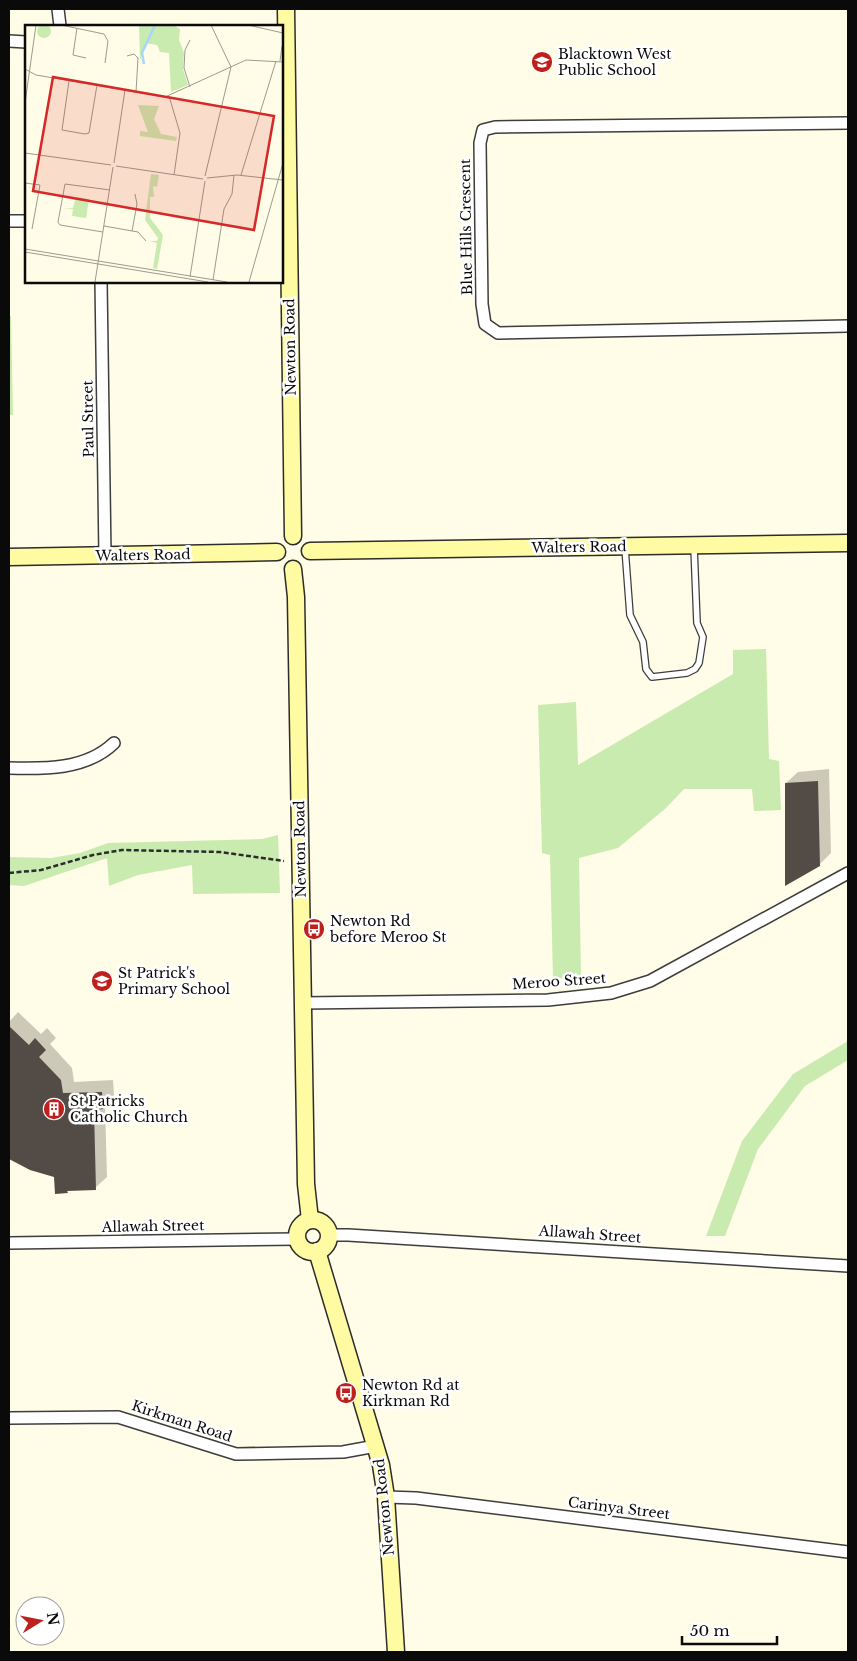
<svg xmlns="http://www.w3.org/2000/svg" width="857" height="1661" font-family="'Libre Baskerville',serif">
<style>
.green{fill:#caebaf}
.shadow{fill:#0003}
.building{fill:#534c46}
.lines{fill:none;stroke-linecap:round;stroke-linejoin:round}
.lane-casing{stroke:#3d3d3d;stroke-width:8}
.street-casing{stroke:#3d3d3d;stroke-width:14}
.secondary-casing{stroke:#2c2c2c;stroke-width:19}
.path{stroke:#2c2c2c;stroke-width:2.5;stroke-dasharray:5 2.5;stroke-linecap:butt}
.lane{stroke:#fff;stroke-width:5.5}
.street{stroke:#fff;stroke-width:11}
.secondary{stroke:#fffba2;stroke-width:16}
.labels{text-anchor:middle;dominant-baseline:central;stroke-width:5;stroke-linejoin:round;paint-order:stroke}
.poi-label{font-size:14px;fill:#0a0a0a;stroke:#fff;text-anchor:start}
.street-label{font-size:14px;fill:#0a0a0a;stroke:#fff}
.inset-river{fill:none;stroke:#a8d5fa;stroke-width:2.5}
.inset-road{fill:none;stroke:#9d9b8f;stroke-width:1}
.view{fill:#d62828;fill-opacity:0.15;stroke:#d62828;stroke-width:2.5}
.inset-edge{fill:none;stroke:#0a0a0a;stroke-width:2.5}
</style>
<rect width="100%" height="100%" fill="#fffce7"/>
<g class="green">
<path d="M9 316H11L13 415H9Z"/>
<path d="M766 649 769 759 779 761 781 810 754 811 752 789H684L666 808 618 848 579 858 581 978 553 979 550 855 542 853 538 705 576 702 578 765 733 674V650Z"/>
<path d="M278 835 280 893 193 894 192 865 138 875 109 886 107 858 24 886 9 885V857L51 858 80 853 108 843 262 839Z"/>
<path d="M848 1041V1060L805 1086 758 1149 725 1236H706L742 1141 793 1074Z"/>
</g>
<g class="shadow">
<path d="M829 769 831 853 819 865 786 783 798 772Z"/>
<path d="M18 1012 41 1034 47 1028 56 1038 50 1044 72 1068 74 1082 113 1080 114 1096 105 1105 107 1177 95 1188 70 1189 67 1192 56 1176 30 1169 9 1158V1022Z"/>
</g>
<g class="building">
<path d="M818 781 820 866 785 886V783Z"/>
<path d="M9 1026 29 1045 35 1038 46 1050 39 1057 61 1080 63 1093 102 1092 103 1109 94 1110 96 1190 67 1191 68 1193 55 1194 54 1177 30 1170 9 1159Z"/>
</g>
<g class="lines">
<g class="lane-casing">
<path id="lane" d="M625 548 630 615 643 642 646 669 652 677 687 673 695 669 699 663 703 637 697 623 694 547"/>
</g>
<g class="street-casing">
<g id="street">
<path d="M58 9 60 26"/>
<path d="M9 41 26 42"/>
<path d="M848 123 495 127 483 130 480 143 482 304 485 324 498 333 848 326"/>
<path d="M9 221H26"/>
<path d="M101 281 105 556"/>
<path d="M9 768C44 769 86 770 114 743"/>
<path d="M302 1003 548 1000 611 993 650 981 848 873"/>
<path d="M329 1235H348L848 1266"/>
<path d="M9 1243 297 1239"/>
<path d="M9 1418 118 1417 236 1454 343 1452 376 1446"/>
<path d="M386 1497 416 1498 848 1552"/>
</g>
</g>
<g class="secondary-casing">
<g id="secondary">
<path d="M286 9 293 536"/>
<path d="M310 551 848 543"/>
<path d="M9 557 277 552"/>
<path d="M293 569 296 597 306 1184 310 1220"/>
<circle cx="313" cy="1236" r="16"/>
<path d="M317 1251 381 1465 386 1497 396 1652"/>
</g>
</g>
<path class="path" d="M9 873 41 870 93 855 122 850 220 852 284 861"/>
<use href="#lane" class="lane"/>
<use href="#street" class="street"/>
<use href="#secondary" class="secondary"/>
</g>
<defs>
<g id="school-disc" transform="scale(1.125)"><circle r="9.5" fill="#c0201c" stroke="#fff"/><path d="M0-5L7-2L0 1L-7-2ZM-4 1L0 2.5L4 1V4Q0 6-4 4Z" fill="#fff"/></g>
<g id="bus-disc" transform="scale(1.125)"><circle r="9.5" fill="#c0201c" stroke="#fff"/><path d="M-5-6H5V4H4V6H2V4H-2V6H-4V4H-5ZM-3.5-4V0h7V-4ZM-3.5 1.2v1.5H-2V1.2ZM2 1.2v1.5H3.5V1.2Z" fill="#fff"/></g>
<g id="building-disc" transform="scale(1.125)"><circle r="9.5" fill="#c0201c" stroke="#fff"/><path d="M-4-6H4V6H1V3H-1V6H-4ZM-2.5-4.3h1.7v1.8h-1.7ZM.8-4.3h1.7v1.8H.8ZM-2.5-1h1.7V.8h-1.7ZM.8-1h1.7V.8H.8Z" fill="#fff"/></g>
</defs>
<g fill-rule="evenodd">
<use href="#school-disc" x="542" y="62"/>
<use href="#bus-disc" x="314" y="929"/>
<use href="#school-disc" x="102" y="981"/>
<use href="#building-disc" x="54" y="1109"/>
<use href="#bus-disc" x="346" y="1393"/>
</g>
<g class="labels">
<g class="poi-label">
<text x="558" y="54">Blacktown West<tspan x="558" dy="16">Public School</tspan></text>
<text x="330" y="921">Newton Rd<tspan x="330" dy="16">before Meroo St</tspan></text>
<text x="118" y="973">St Patrick's<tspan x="118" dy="16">Primary School</tspan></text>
<text x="70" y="1101">St Patricks<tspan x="70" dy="16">Catholic Church</tspan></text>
<text x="362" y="1385">Newton Rd at<tspan x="362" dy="16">Kirkman Rd</tspan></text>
</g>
<g class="street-label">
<text transform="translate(466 227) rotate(-91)">Blue Hills Crescent</text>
<text transform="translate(290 347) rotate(-91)">Newton Road</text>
<text transform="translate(88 419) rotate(-91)">Paul Street</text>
<text transform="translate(579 547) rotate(-1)">Walters Road</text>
<text transform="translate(143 555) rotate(-1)">Walters Road</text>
<text transform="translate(300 849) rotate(-91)">Newton Road</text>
<text transform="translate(559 981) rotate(-4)">Meroo Street</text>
<text transform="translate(153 1226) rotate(-1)">Allawah Street</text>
<text transform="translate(590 1234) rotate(4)">Allawah Street</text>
<text transform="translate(182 1421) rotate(18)">Kirkman Road</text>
<text transform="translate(384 1507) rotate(-96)">Newton Road</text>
<text transform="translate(619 1508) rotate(7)">Carinya Street</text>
</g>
</g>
<g transform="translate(25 25)">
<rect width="258" height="258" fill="#fffce7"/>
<path d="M12 6a7 7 0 1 1 14 0a7 7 0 1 1-14 0ZM114 0H148L155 4 154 15 159 28 158 44 163 60 146 67 144 28 135 27 132 20 121 18 115 35ZM113 80 134 81 129 94 136 109 152 112 151 116 115 111V106L123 107ZM126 149 134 150 132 162 128 161 129 172H125V193L138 210 132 244 128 243 132 218 125 216H132L133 213 120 195ZM51 172 64 174 61 193 47 191 48 184 38 183H48Z" fill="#caebaf"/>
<path class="inset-river" d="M119 39 117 28 130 0"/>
<path class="inset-road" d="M36 0 79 9 83 16 80 38M223 0 258 8M52 3 48 30 61 33M102 31 109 29 113 33 111 67M255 36 257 21M0 44 11 50 140 72 221 35 258 37M44 56 37 105 60 109 64 108 72 60M165 62 159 43 160 25 165 15M144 71 155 108 149 150M0 78 11 0M0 128 86 140M89 138 100 65M91 141 178 154M216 150 251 36M180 151 206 42 186 0M182 153 212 150 258 155M0 158 15 160 7 204M79 201 113 207 121 216M107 206 112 179 110 169M78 207 35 200 33 197 40 159 85 165M0 224 202 257M0 227 183 257M165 252 180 156M188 255 199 184 207 169 209 150M70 257 88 142M224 257 258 138"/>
<path class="view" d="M28 52 249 91 229 205 8 166Z"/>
<rect width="258" height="258" class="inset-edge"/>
</g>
<rect width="857" height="1661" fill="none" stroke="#0a0a0a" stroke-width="20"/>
<g transform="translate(40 1621) rotate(80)"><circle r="24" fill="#ffffff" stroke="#9d9d9d"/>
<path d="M0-4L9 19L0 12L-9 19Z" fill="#c0201c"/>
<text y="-8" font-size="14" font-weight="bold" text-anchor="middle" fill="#0a0a0a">N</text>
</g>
<path d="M682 1636v8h95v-8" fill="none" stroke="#0a0a0a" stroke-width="2.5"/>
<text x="690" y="1636" font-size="15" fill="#0a0a0a" stroke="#ffffff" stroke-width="4" paint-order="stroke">50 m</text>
</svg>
